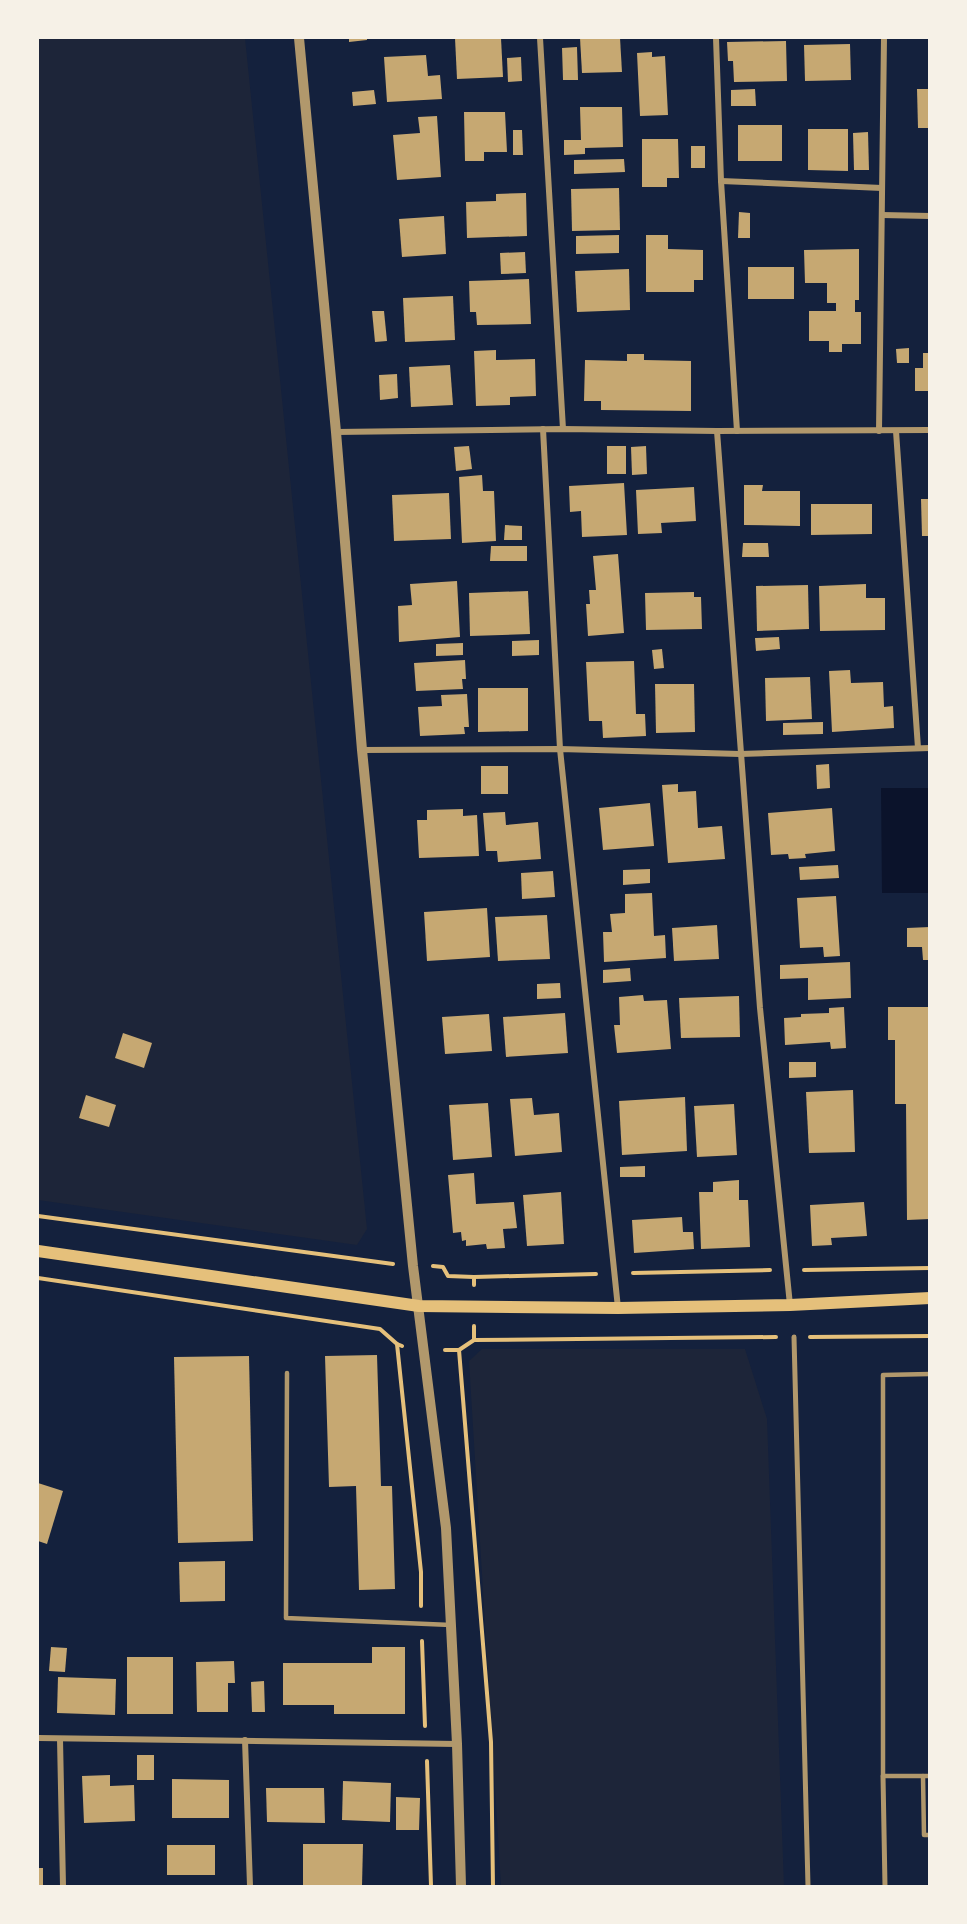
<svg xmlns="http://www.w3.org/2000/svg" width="967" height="1924" font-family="Ubuntu,sans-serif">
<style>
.green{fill:#1d2539}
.water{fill:#0b132b}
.building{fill:#c6a872}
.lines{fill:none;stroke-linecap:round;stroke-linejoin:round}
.path{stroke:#e5c07b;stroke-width:4}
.service{stroke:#b1986c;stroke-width:4.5}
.pedestrian{stroke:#b1986c;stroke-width:5}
.minor{stroke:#b1986c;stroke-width:6}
.tertiary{stroke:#b1986c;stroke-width:10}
.secondary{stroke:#e5c07b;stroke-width:12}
</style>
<rect width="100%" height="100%" fill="#14213d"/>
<g class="green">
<path d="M38 38H245L367 1229 357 1245 38 1200Z"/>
<path d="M482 1349H745L767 1419 784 1886H501L469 1361Z"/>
</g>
<path class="water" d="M881 788H929V893H882Z"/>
<g class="building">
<path d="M349 38H367V40L349 42Z"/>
<path d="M455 38H501L503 77 457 79Z"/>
<path d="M580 38H620L622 72 582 73Z"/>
<path d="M786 41 787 81 734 82 733 61H728L727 42Z"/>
<path d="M850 44 851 80 805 81 804 45Z"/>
<path d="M577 47 578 80H563L562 48Z"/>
<path d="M652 52V57L665 56 668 115 640 116 637 53Z"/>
<path d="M426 55 428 76 440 75 442 99 387 102 384 57Z"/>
<path d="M521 57 522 81 508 82 507 58Z"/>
<path d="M755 89 756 106H731V90Z"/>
<path d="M917 89H930V128H918Z"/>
<path d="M374 90 376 104 353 106 352 92Z"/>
<path d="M580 107H622L623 147 585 148V154L564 155V140H581Z"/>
<path d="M464 112H505L507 152H484V161H465Z"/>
<path d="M437 116 441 177 397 180 393 135 420 133 418 117Z"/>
<rect x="738" y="125" width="44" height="36"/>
<path d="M808 129H848V171L808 170Z"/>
<path d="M513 130H522L523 155H513Z"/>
<path d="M868 132 869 170H854L853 133Z"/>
<path d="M642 139H678L679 178H667V187H642Z"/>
<rect x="691" y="146" width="14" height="22"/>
<path d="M624 159 625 172 574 174V160Z"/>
<path d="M619 188 620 230 572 231 571 189Z"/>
<path d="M526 193 527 236 467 238 466 202 496 201V194Z"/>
<path d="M739 212 750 213V238H738Z"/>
<path d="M444 216 446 254 402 257 399 219Z"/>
<path d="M619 235V253L576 254V236Z"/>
<path d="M646 235H668V249L703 250V280H694V292H646Z"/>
<path d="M859 249V300H855V312H861V344H842V352H829V341H809V311H836V303H827V283H805L804 250Z"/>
<path d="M525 252 526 273 501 274 500 253Z"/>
<rect x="748" y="267" width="46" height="32"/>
<path d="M629 269 630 310 577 312 575 271Z"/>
<path d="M529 279 531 324 477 325 476 312H470L469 281Z"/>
<path d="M453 296 455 340 405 342 403 298Z"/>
<path d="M372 311H384L387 341 375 342Z"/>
<path d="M909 348V363H897L896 349Z"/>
<path d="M496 350V360L535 359 536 396 510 397V405L476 406 474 351Z"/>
<path d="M923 353H930V391H915V368H923Z"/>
<path d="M627 354H644V360L691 361V411L601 410V401H584L585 360 627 361Z"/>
<path d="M450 365 453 405 411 407 409 367Z"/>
<path d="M397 374 398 398 380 400 379 375Z"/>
<path d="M469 446 472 469 456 471 454 447Z"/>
<rect x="607" y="446" width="19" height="28"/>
<path d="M646 446 647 474 632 475 631 447Z"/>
<path d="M482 475 483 491H494L496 541 462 543 459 477Z"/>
<path d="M624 483 627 535 582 537 581 511 570 512 569 486Z"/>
<path d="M744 485H763L762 491H800V526L744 525Z"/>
<path d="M694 487 696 521 661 523 662 533 638 534 636 490Z"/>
<path d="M449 493 451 539 394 541 392 495Z"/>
<path d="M921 499H930V536H922Z"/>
<path d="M811 504H872V534L811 535Z"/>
<path d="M505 525 522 526V540H504Z"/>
<path d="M743 543H768L769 557H742Z"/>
<path d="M491 546H527V561H490Z"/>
<path d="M618 554 624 633 588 636 586 604H590L589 590H596L593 556Z"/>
<path d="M457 581 460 637 399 642 398 606 412 605 410 584Z"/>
<path d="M866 584V598H885V630L820 631 819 586Z"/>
<path d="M808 585 809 629 757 631 756 586Z"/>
<path d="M528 591 530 634 470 636 469 593Z"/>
<path d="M694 592V597H701L702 629 646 630 645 593Z"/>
<path d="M779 637 780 649 756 651 755 638Z"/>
<path d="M539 640V655L512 656V641Z"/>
<path d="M463 643V655L436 656V644Z"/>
<path d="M662 649 664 668 654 669 652 650Z"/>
<path d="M465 660 466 679H462L463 689 416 691 414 663Z"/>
<path d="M634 661 636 714H645L646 736 603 738 602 721H589L586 662Z"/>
<path d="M850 670 851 683 883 682 884 707 893 706 894 728 832 732 829 671Z"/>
<path d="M810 677 812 719 766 721 765 678Z"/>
<path d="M655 684H694L695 732 656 733Z"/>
<path d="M478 688H528V731L478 732Z"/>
<path d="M467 694 469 727H464L465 734 420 736 418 707 442 706 441 695Z"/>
<path d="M823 722V734L783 735V723Z"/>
<path d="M829 764 830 788 817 789 816 765Z"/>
<rect x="481" y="766" width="27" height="28"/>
<path d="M678 784V792L696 791 698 828 722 826 725 859 668 863 662 785Z"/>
<path d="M650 803 654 846 603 850 599 808Z"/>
<path d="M832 808 835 851 805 854 806 858 789 859 788 854 771 855 768 813Z"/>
<path d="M463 809V816L477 815 479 856 419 858 417 820H427V810Z"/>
<path d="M505 812 506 825 538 822 541 859 498 862 497 851H486L483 813Z"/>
<path d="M838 865 839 878 800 880 799 867Z"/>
<path d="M650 869V883L623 885V870Z"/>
<path d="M553 871 555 897 522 899 521 873Z"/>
<path d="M652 893 654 936 665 935 666 958 604 962 603 932H612L610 914 625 913V894Z"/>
<path d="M836 896 840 956 824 957 823 947 800 948 797 898Z"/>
<path d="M487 908 490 957 427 961 424 912Z"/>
<path d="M547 915 550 959 498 961 495 917Z"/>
<path d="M717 925 719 959 674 961 672 928Z"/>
<path d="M930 927V960H923L922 947H907V928Z"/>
<path d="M850 962 851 998 808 1000V978L780 979V965Z"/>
<path d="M630 968 631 981 603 983V970Z"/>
<path d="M560 983 561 998 537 999V984Z"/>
<path d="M643 995 644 1001 667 1000 671 1049 617 1053 614 1025H620L619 997Z"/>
<path d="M739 996 740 1037 681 1038 679 998Z"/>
<path d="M844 1007 846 1048 831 1049 830 1042 785 1045 784 1018 801 1017V1014L829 1013V1008Z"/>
<path d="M888 1007H930V1219L907 1220 906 1104H895V1040H888Z"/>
<path d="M565 1013 568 1053 506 1057 503 1017Z"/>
<path d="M489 1014 492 1051 445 1054 442 1017Z"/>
<path d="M123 1033 152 1043 144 1068 115 1058Z"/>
<path d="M789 1062H816V1077L789 1078Z"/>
<path d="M853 1090 855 1152 809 1153 806 1092Z"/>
<path d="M86 1095 116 1105 109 1127 79 1118Z"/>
<path d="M685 1097 687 1151 622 1155 619 1101Z"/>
<path d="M532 1098 534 1115 559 1113 562 1152 515 1156 510 1099Z"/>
<path d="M488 1103 492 1157 453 1160 449 1105Z"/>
<path d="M734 1104 737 1155 697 1157 694 1106Z"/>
<path d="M645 1166V1177H620V1167Z"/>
<path d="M474 1173 476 1204 514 1202 517 1228 503 1229 505 1248 487 1249 486 1244 466 1246V1240L462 1241 461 1232 453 1233 448 1175Z"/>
<path d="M739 1180V1200H748L750 1247 701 1249 699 1192H713V1182Z"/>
<path d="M561 1192 564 1244 527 1246 523 1195Z"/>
<path d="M864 1202 867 1236 831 1238 832 1245 812 1246 810 1205Z"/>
<path d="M682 1217 683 1232H693L694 1249 634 1253 632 1220Z"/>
<path d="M377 1355 381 1486H392L395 1589 359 1590 356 1486 329 1487 325 1356Z"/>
<path d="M249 1356 253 1541 178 1543 174 1357Z"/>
<path d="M38 1483 63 1491 47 1544 38 1541Z"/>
<path d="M225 1561V1601L180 1602 179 1562Z"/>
<path d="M51 1647 67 1648 65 1672 49 1671Z"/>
<path d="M372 1647H405V1714H334V1705H283V1663H372Z"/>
<rect x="127" y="1657" width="46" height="57"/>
<path d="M234 1661 235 1683H228V1712H197L196 1662Z"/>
<path d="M58 1677 116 1679 115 1715 57 1713Z"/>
<path d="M264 1681 265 1712H252L251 1682Z"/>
<rect x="137" y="1755" width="17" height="25"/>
<path d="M110 1775V1786L134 1785 135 1821 84 1823 82 1776Z"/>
<path d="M172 1779 229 1780V1818H172Z"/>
<path d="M343 1781 391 1783 390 1822 342 1820Z"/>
<path d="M266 1788H324L325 1823 267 1822Z"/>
<path d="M396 1797 420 1798 419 1830H396Z"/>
<path d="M303 1844H363L362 1886H303Z"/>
<rect x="167" y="1845" width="48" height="30"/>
<rect x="38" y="1868" width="5" height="18"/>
</g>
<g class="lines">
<g class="path">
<path d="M38 1216 393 1264"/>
<path d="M433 1266 443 1267 448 1276 474 1277V1285"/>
<path d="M804 1270 930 1268"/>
<path d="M633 1273 770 1270"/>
<path d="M474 1277 596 1274"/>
<path d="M38 1278 380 1329 397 1344 402 1346"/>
<path d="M810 1337 930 1336"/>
<path d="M474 1340 776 1337"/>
<path d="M397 1344 421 1572V1606"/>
<path d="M445 1350H459L491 1742 493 1886"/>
<path d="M459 1350 474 1340V1326"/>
<path d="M422 1641 425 1726"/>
<path d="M427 1761 431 1886"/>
</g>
<g class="service">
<path d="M287 1373 286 1618 451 1625"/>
<path d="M923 1776H883V1375L930 1374"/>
<path d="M930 1776H923L924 1835H930"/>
</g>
<g class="pedestrian">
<path d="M794 1337 808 1886"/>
<path d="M883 1776 885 1886"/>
</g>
<g class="minor">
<path d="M540 38 563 429"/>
<path d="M716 38 721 181 737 431"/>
<path d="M721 181 882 188"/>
<path d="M882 215 930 216"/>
<path d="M543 429 560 749 618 1308"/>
<path d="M717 431 760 1008 790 1305"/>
<path d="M879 431 884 38"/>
<path d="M896 431 918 748"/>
<path d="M336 432 563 429 717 431 930 430"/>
<path d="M362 750 560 749 740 754 930 748"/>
<path d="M38 1738 457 1744"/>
<path d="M60 1739 63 1886"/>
<path d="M245 1740 250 1886"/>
</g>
<path class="tertiary" d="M299 38 336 432 362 750 413 1266 446 1528 457 1744 461 1886"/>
<path class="secondary" d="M38 1251 419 1306 618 1308 790 1305 930 1298"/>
</g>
<rect width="967" height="1924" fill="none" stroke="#f6f1e7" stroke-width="78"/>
</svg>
